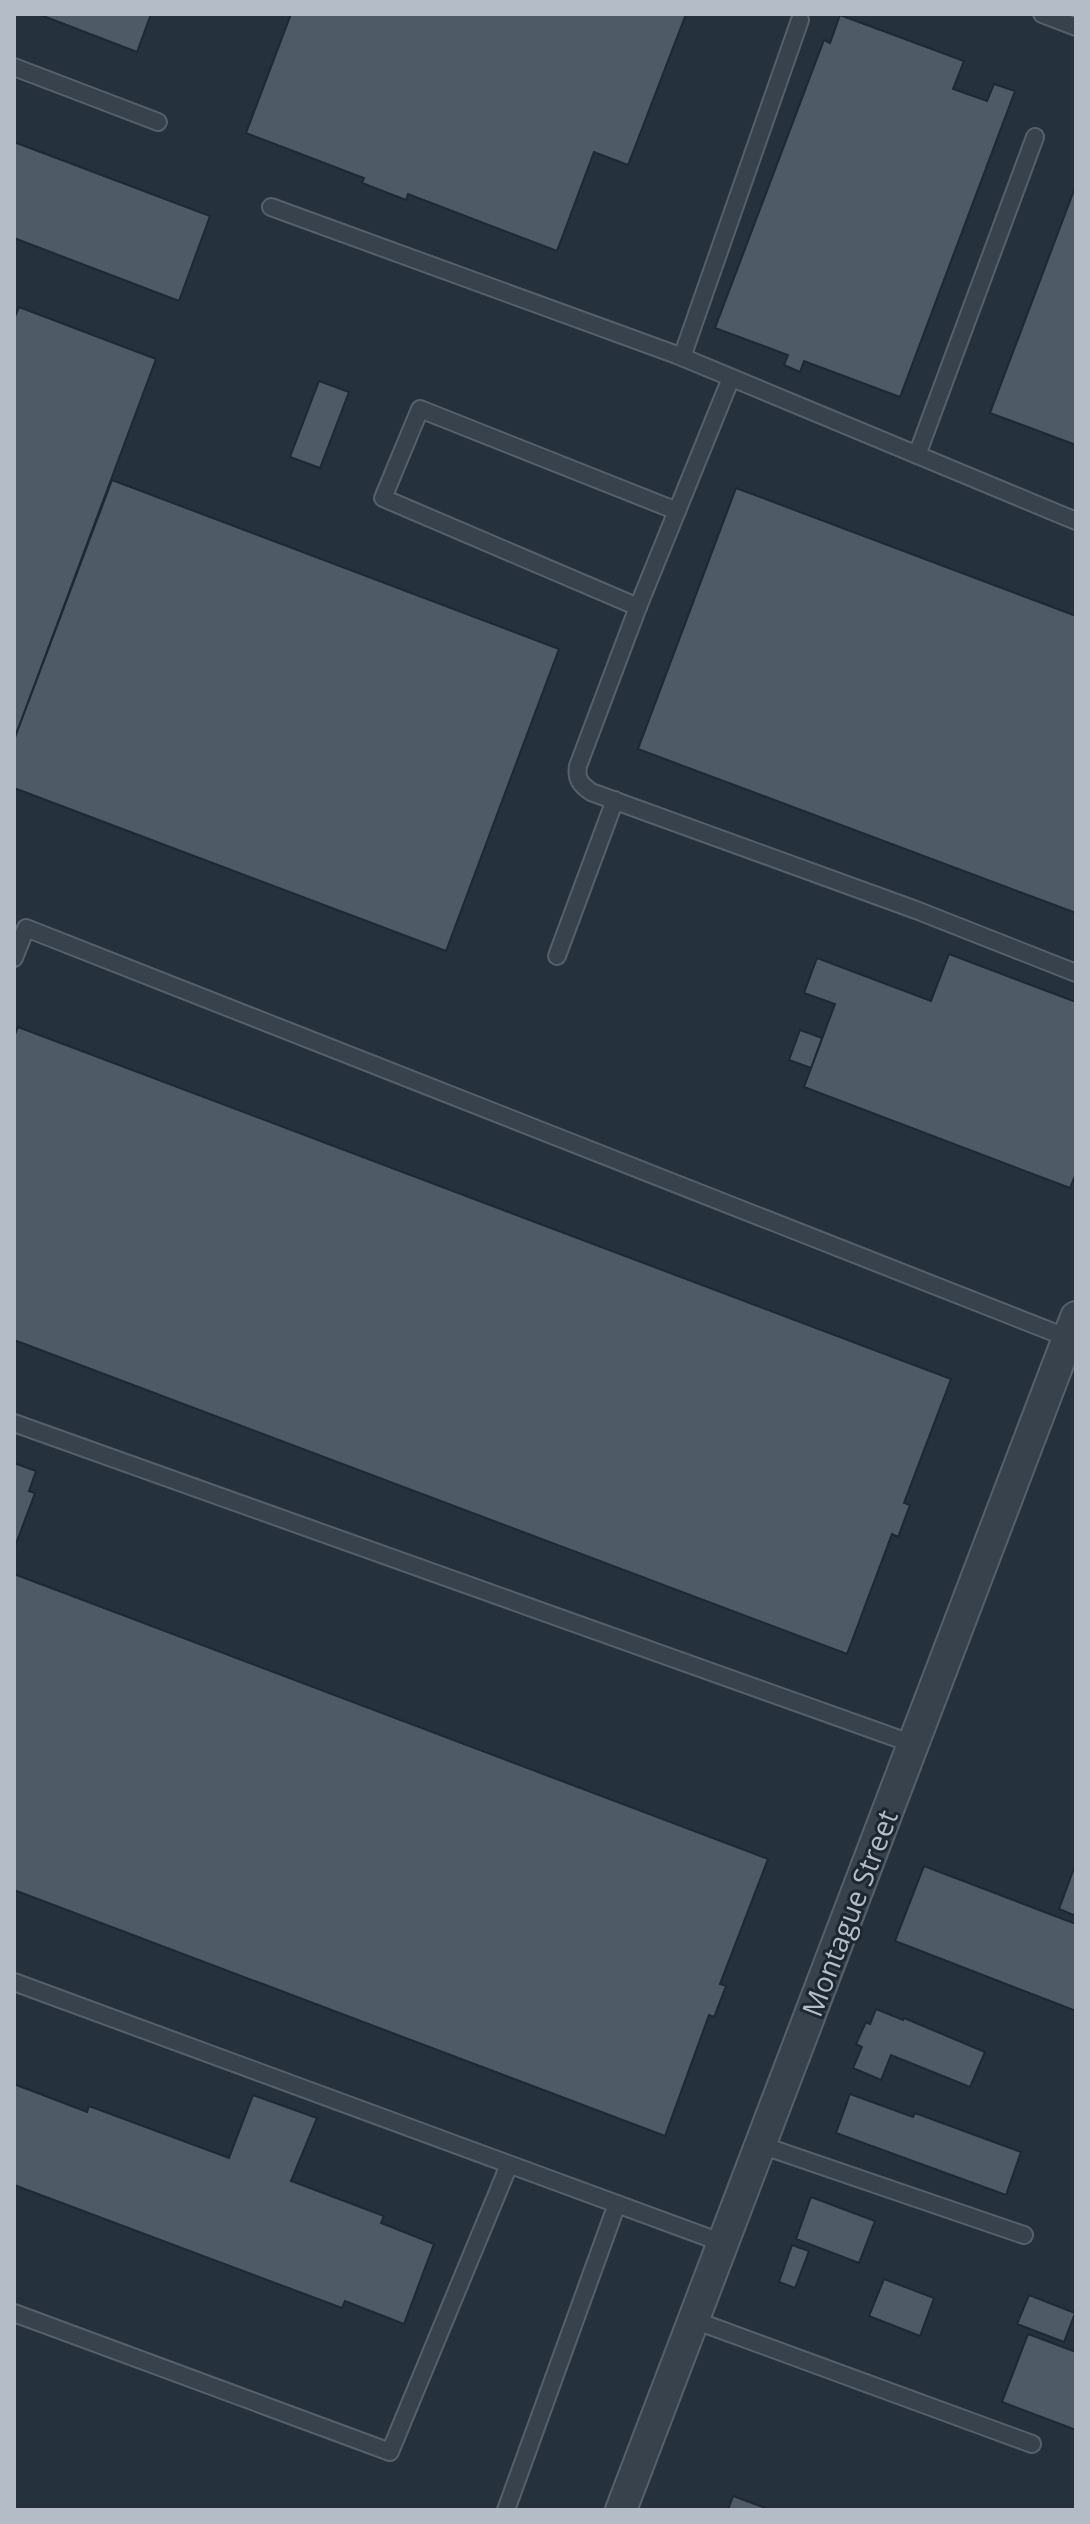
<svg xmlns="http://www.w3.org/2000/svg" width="1090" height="2524" font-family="'Open Sans',sans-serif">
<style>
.building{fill:#4e5a66;stroke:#1f2933;stroke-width:2}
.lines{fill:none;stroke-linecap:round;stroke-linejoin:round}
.service-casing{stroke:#56606a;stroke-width:20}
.minor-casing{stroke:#56606a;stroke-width:34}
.service{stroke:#38424c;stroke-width:16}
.minor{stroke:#38424c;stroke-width:30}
.labels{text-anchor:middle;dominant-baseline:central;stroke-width:6;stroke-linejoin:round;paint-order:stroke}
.street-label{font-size:28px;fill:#b4bdc7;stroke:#1d2731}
</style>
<rect width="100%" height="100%" fill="#25313c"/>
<g class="building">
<path d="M38 14H151L137 52Z"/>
<path d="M291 14H686L628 165 594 152 557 251 408 194 406 200 362 183 364 178 246 133Z"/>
<path d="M840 15 964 61 953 89 987 101 994 84 1015 91 900 397 804 361 800 372 784 365 788 355 715 328 824 40 830 43Z"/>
<path d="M14 142 210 216 179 301 14 238Z"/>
<path d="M1076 185V445L990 413Z"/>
<path d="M19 307 156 359 14 740V319Z"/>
<path d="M319 381 349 392 320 468 290 457Z"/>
<path d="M112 480 559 649 446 951 14 788V740Z"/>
<path d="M736 488 1076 616V913L638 749Z"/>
<path d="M949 954 1076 1002V1173L1070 1188 804 1087 835 1004 804 993 817 958 931 1001Z"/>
<path d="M18 1027 951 1379 904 1503 910 1505 898 1537 892 1534 847 1654 14 1340V1037Z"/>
<path d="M800 1030 822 1038 811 1068 789 1060Z"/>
<path d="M14 1463 36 1471 29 1491 35 1493 14 1549Z"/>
<path d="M14 1574 768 1859 720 1984 726 1986 714 2017 709 2015 665 2136 14 1890Z"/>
<path d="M1076 1863V1916L1059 1909Z"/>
<path d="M924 1866 1076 1924V2011L895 1941Z"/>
<path d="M876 2009 903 2020 904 2018 985 2052 970 2087 891 2055 881 2080 853 2068 862 2047 856 2044 866 2022 870 2024Z"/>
<path d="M14 2084 87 2112 89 2106 229 2158 253 2095 317 2118 291 2181 384 2216 381 2223 434 2244 404 2324 345 2301 342 2308 14 2185Z"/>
<path d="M850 2094 913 2117 915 2113 1021 2152 1006 2195 836 2133Z"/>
<path d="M811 2197 875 2221 859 2263 796 2239Z"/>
<path d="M792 2245 809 2251 795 2288 779 2282Z"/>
<path d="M884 2279 934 2298 920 2336 869 2316Z"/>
<path d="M1029 2295 1075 2313 1064 2342 1017 2324Z"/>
<path d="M1028 2334 1076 2352V2430L1002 2402Z"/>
<path d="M733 2496 771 2510H728Z"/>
</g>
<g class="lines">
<g class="service-casing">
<g id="service">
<path d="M1042 14 1076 27"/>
<path d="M14 67 158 122"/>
<path d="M271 207 677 355 1076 521"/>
<path d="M682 357 800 20"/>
<path d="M731 378 638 607 578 766C576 779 580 784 591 792L916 910 1076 973"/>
<path d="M917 455 1035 137"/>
<path d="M638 607 383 498 420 409 677 511"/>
<path d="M557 956 615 800"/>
<path d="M14 958 26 928 1068 1338"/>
<path d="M14 1423 913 1744"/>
<path d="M14 1982 723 2243"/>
<path d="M761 2145 1024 2235"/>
<path d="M14 2313 390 2452 509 2165"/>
<path d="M694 2320 1032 2444"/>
<path d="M506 2510 617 2204"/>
</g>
</g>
<g class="minor-casing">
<path id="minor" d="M621 2510 1076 1317"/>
</g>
<use href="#service" class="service"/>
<use href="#minor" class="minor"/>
</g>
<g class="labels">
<g class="street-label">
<text transform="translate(849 1913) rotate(-69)">Montague Street</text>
</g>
</g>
<rect width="1090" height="2524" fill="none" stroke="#b4bdc7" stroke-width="32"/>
</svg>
